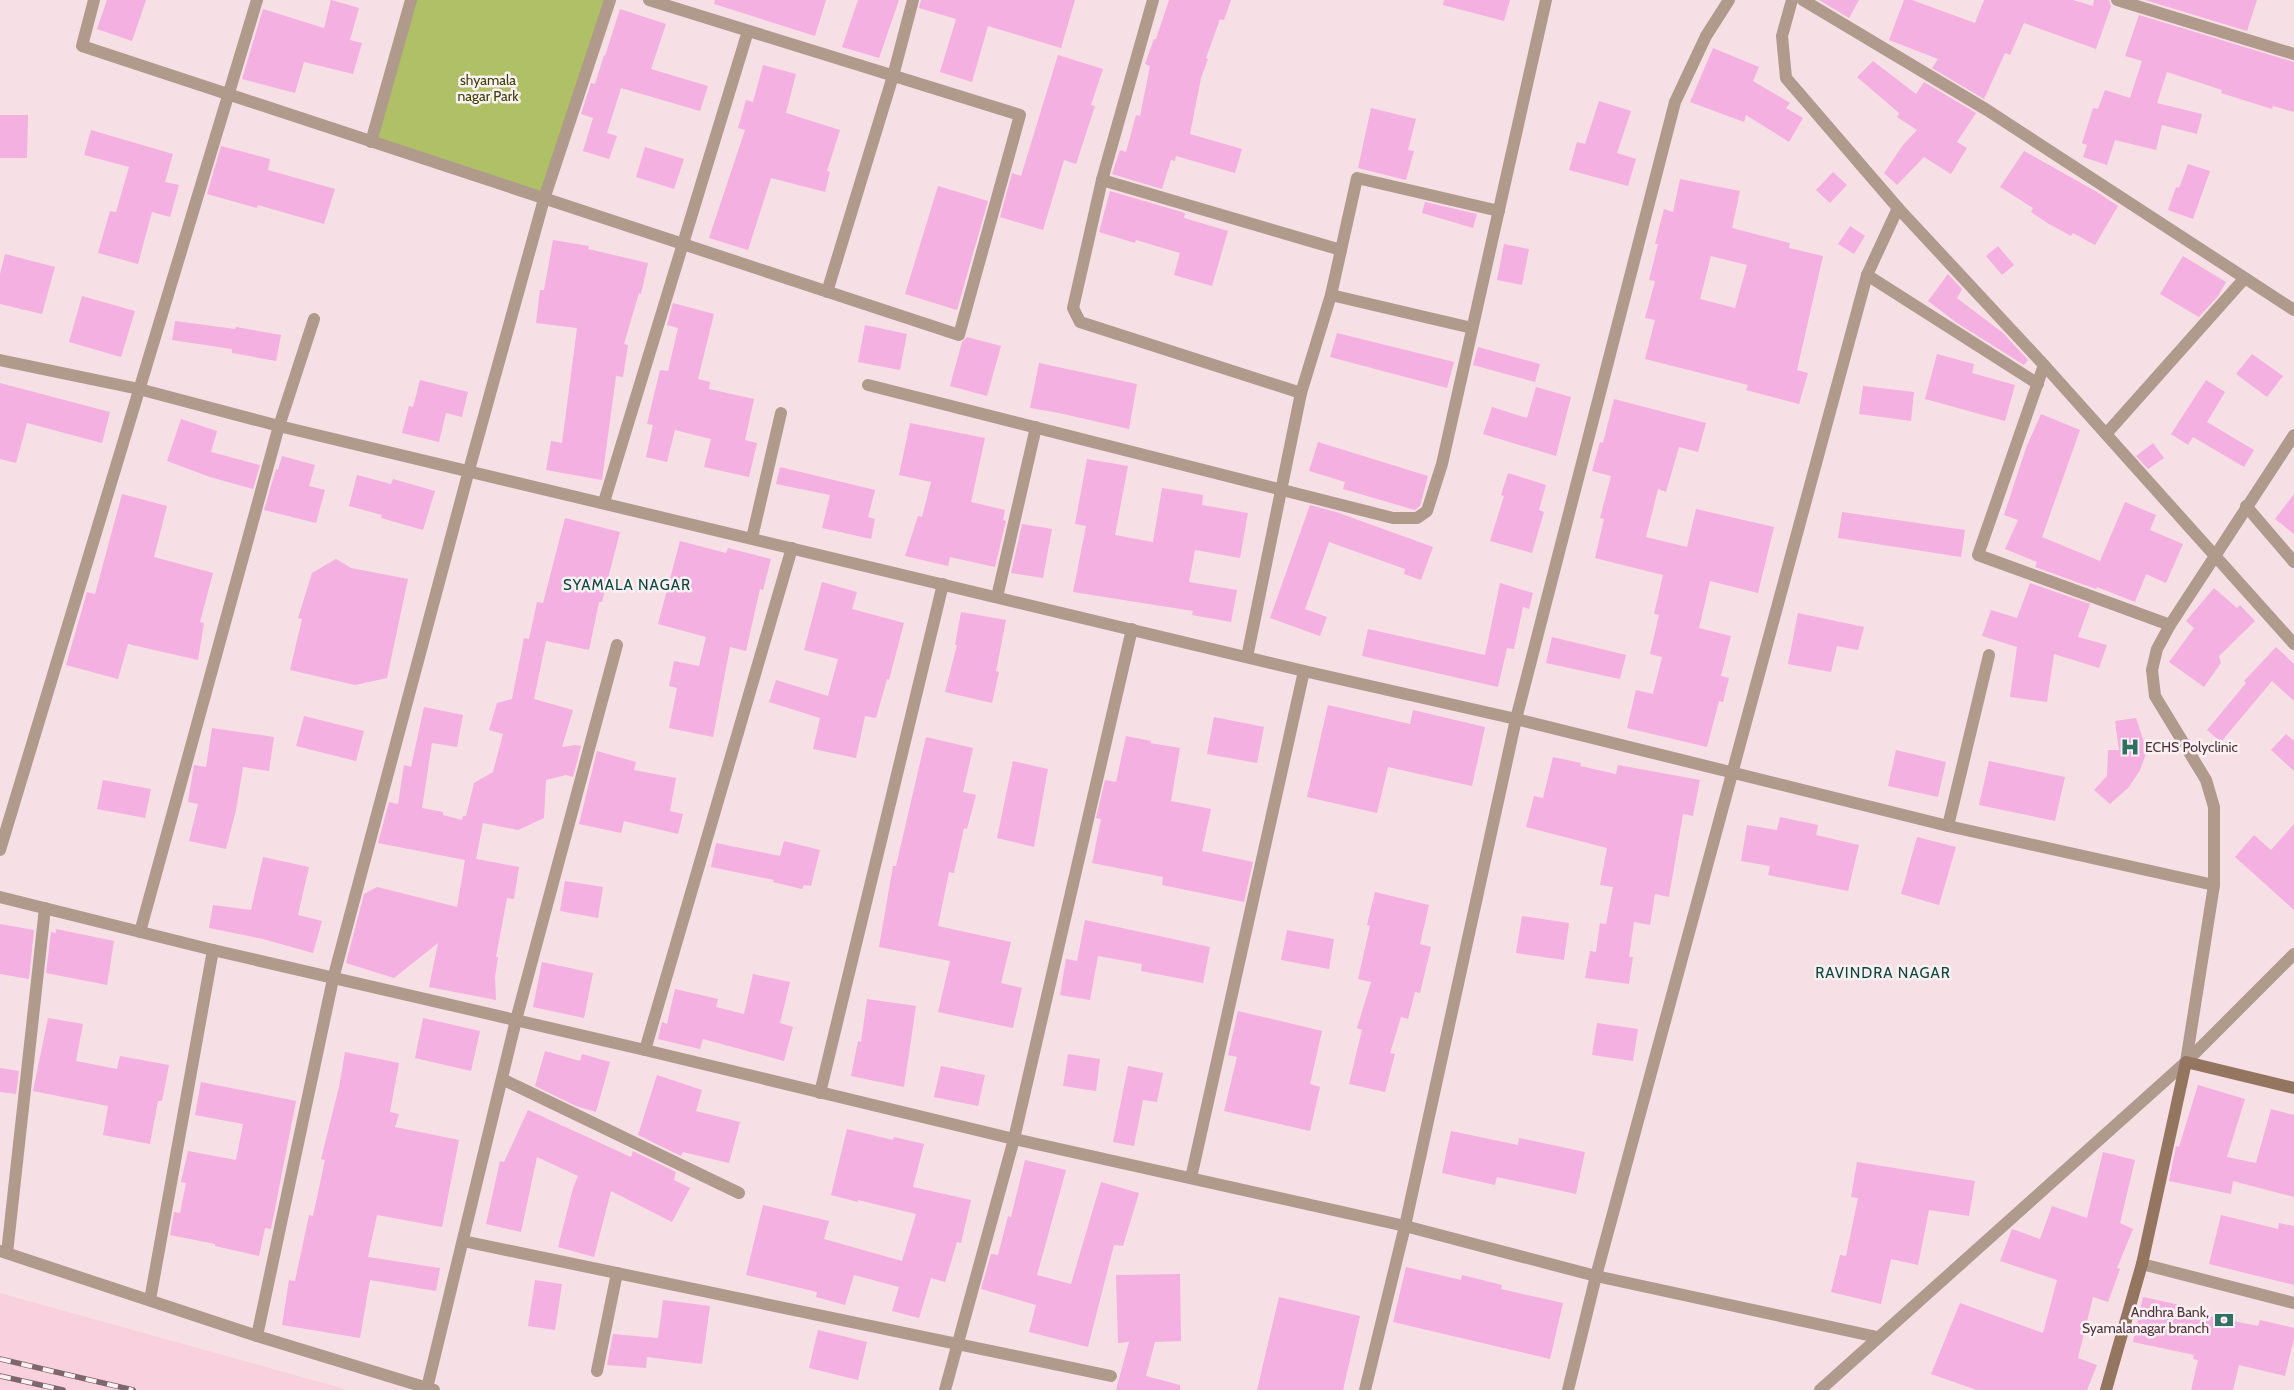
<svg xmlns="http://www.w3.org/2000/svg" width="2294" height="1390" font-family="Cabin,sans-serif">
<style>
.built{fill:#f9d0dd}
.green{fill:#b0c066}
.building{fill:#f4b0e0;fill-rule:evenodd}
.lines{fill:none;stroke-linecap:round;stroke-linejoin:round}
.street{stroke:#af9a8c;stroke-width:12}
.secondary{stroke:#937560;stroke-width:12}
.rail-casing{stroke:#7d666d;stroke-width:5.5}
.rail{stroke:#fcf0f3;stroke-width:4;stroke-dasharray:11;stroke-linecap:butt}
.labels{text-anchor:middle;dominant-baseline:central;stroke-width:5;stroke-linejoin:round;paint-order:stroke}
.park-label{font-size:14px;fill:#384003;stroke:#fcf0f3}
.poi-label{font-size:14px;fill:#4a333b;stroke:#fcf0f3;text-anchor:start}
.neighbourhood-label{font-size:15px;letter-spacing:1px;fill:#0c463c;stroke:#fcf0f3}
</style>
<rect width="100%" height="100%" fill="#f7dfe6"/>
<path class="built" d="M0 1293 348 1390H0Z"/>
<path class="green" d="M411 0H610L544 199 371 142Z"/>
<g class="building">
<path d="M107 0H146L132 41 97 29Z"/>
<path d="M331 0 359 8 350 40 362 43 353 74 304 62 295 93 242 79 263 9 324 28Z"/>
<path d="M715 0H826L815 36 714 4Z"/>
<path d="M858 0H899L879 58 842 47Z"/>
<path d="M921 0H1075L1061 48 988 26 972 82 940 72 956 19 919 8Z"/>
<path d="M1169 0H1231L1224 20 1220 19 1206 58 1208 59 1201 78 1190 134 1242 149 1235 173 1176 156 1175 161 1171 160 1162 189 1112 174 1120 150 1126 152 1136 115 1140 116 1150 66 1145 64 1154 39H1156Z"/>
<path d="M1444 0H1510L1504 21 1443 5Z"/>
<path d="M1819 0H1859L1849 18Z"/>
<path d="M1904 0H1912L1975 23 1984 0H2073L2093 6 2094 0H2109L2111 6 2096 49 2024 23 2010 55 2005 53 1984 99 1932 68 1938 59 1889 40Z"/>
<path d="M2145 0H2257L2247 31Z"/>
<path d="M620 9 666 24 651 69 708 86 700 111 621 88 607 133 617 136 609 159 583 151 593 118 581 114 591 83 595 84 604 55 605 56Z"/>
<path d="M2139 15 2294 62V112L2273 106 2272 109 2221 93 2222 90 2167 72 2157 103 2202 114 2197 134 2162 125 2156 150 2115 140 2107 165 2083 157 2087 145 2082 143 2093 108 2098 109 2105 90 2130 98 2142 61 2125 56Z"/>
<path d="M1713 48 1759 67 1753 81 1790 103 1786 108 1803 118 1789 142 1746 115 1744 122 1690 102Z"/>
<path d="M1058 55 1103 69 1091 105 1095 106 1076 164 1064 160 1043 230 1000 217 1012 173 1021 176Z"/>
<path d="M1873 61 1916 94 1924 82 1976 113 1957 142 1967 148 1951 174 1924 157 1897 185 1884 173 1903 145 1917 130 1897 117 1899 113 1857 77Z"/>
<path d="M763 65 796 74 786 113 840 130 827 171 830 172 825 192 771 178 748 250 709 238 745 130 738 128 746 100 753 102Z"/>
<path d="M1599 101 1631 111 1617 153 1636 159 1628 186 1569 170 1577 142 1585 144Z"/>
<path d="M1371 108 1416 119 1408 150 1414 151 1406 180 1358 168Z"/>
<path d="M0 115H28L27 158H0Z"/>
<path d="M91 130 173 154 165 182 179 185 170 217 152 212 138 264 98 253 110 211 116 212 129 167 84 155Z"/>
<path d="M221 146 270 159 268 170 335 189 324 224 258 205 257 208 207 194Z"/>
<path d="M645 147 684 159 674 189 636 177Z"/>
<path d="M2024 151 2097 192 2118 206 2095 245 2073 233 2071 236 2049 224 2031 212 2033 208 2000 187Z"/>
<path d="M2188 164 2210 171 2193 219 2168 210 2176 187 2179 188Z"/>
<path d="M1833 172 1847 185 1830 203 1816 190Z"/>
<path d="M1680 179 1740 191 1732 228 1790 243 1789 248 1823 256 1797 370 1808 373 1799 404 1746 390 1748 385 1645 359 1655 320 1645 318 1655 281 1649 280 1658 244H1655L1664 209 1673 212ZM1711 256 1747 265 1735 308 1700 299Z"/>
<path d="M938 186 988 201 957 310 905 294Z"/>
<path d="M1110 191 1185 213 1184 218 1228 231 1212 286 1174 275 1180 253 1136 240 1135 243 1099 232Z"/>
<path d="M1425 202 1477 214 1473 228 1422 213Z"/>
<path d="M1850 226 1865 236 1854 254 1838 244Z"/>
<path d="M553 240 589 246 588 249 648 263 641 294 639 293 624 344 628 345 623 377 616 376 602 480 546 470 551 441 562 443 577 328 536 323 540 290H544Z"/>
<path d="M1504 244 1529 249 1522 285 1497 280Z"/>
<path d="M1998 246 2014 265 2002 275 1986 256Z"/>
<path d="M5 254 55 267 42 314 0 304V274Z"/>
<path d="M2183 256 2226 282 2218 296 2199 317 2160 294Z"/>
<path d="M1948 274 1962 289 1957 298 2003 333 2028 360 2024 365 1957 323 1928 301Z"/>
<path d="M82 296 135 311 121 357 69 342Z"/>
<path d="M673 303 714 314 698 379 710 382 709 389 754 399 745 440 757 443 749 477 704 467 711 439 675 430 667 462 646 457 653 425 647 424 653 399 660 370 668 371 678 328 667 325Z"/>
<path d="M175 321 235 329 236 327 281 335 276 361 232 353V349L172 340Z"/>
<path d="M865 325 907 334 900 370 858 362Z"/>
<path d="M1337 333 1454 362 1447 388 1330 357Z"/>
<path d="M967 337 1001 346 987 396 950 386 962 342Z"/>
<path d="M1478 347 1540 364 1535 382 1473 365Z"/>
<path d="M1937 354 1974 364 1972 373 2015 385 2005 421 1925 399Z"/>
<path d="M2252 354 2283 376 2267 397 2236 374Z"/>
<path d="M1039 363 1137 384 1129 429 1059 413 1030 408Z"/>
<path d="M420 380 468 392 462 417 446 413 439 442 402 433 409 406 413 407Z"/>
<path d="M2206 380 2225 392 2207 422 2254 450 2244 467 2193 437 2188 445 2171 434Z"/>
<path d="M0 383 110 412 102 443 27 423 16 463 0 459Z"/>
<path d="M1863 386 1914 392 1911 421 1859 414Z"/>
<path d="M1536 387 1571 397 1556 456 1483 434 1492 407 1527 418Z"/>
<path d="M1614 399 1706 423 1698 452 1679 447 1666 492 1658 489 1646 537 1687 547 1696 509 1774 527 1758 593 1710 581 1699 628 1731 636 1721 676 1729 678 1723 702 1719 701 1707 747 1627 728 1636 690 1653 694 1662 657 1650 654 1659 615 1654 614 1663 575 1595 558 1604 519 1600 518 1611 476 1592 471 1600 442 1603 443Z"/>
<path d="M2041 414 2080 430 2042 537 2100 561 2125 502 2156 515 2150 530 2183 544 2166 583 2146 574 2135 602 2097 587 2096 589 2035 567 2037 562 2005 549 2018 520 2004 515 2026 448Z"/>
<path d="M181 419 217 431 211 452 260 465 253 489 210 477 167 461Z"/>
<path d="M910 423 985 438 971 502 1005 510 1003 520 1006 521 995 567 950 557 948 566 905 556 918 516 922 517 931 482 899 475Z"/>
<path d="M1318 442 1428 476 1420 506 1415 510 1343 489 1345 482 1309 471Z"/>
<path d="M2153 443 2164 458 2148 469 2136 456Z"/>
<path d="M282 456 315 465 309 486 325 490 316 523 264 510 276 469 278 470Z"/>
<path d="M1087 459 1128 466 1115 535 1153 542 1162 488 1203 495 1202 505 1248 513 1240 558 1195 550 1189 582 1237 590 1231 622 1192 615 1193 611 1073 592 1086 526 1075 524Z"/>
<path d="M780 467 875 490 868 517 875 519 871 539 822 528 830 495 776 484Z"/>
<path d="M1508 473 1546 485 1539 510 1544 512 1532 553 1490 541 1504 496 1501 495Z"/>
<path d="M357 475 391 484 393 479 435 491 423 530 381 518 382 515 349 506Z"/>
<path d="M122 494 167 506 154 557 213 573 200 622 204 623 198 660 128 644 118 679 66 665 87 592 95 594Z"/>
<path d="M2294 494V534L2275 519Z"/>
<path d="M1310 505 1336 512 1433 547 1421 580 1404 574 1405 569 1329 542 1305 609 1327 617 1320 636 1270 618Z"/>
<path d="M1842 512 1965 530 1961 557 1838 538Z"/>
<path d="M565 518 620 532 602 602H599L589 650 546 641 534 699 573 710 562 747 576 745 581 746 573 777 566 775 546 780 544 818 518 830 483 823 476 859 519 867 514 899 507 898 496 957H498L495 977 496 1000 429 987 438 943 394 978 346 963 364 894 377 887 457 907 465 860 378 843 389 802 398 804 404 765 411 767 424 707 463 715 457 747 432 743 422 808 443 812V815L462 820 463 816H466L474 783 493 772 503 734 489 730 497 703 512 699 524 638 529 639 537 602 543 603Z"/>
<path d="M1022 524 1052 529 1043 578 1011 573Z"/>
<path d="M680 541 726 553 728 548 771 559 763 590 760 589 746 651 730 647 713 737 669 728 677 688 669 686 674 661 699 666 706 637 658 624Z"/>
<path d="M336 559 351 568 408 579 387 678 355 685 290 670 302 619 298 618 312 573Z"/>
<path d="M822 582 857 592 852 609 904 623 889 680 887 679 876 718 865 716 856 758 813 749 820 718 769 702 776 680 828 696 838 659 804 650Z"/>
<path d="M1500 583 1533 593 1529 609 1523 607 1514 649 1507 648 1498 687 1362 656 1368 629 1485 655Z"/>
<path d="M2030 583 2090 604 2078 637 2107 645 2099 668 2054 654 2047 702 2010 697 2017 647 1982 636 1991 610 2017 618Z"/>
<path d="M2214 588 2237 608 2240 605 2255 621 2219 656 2221 663 2204 687 2169 662 2194 628 2186 621Z"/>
<path d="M961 612 1006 620 996 671 999 672 992 703 945 692 957 645H955Z"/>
<path d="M1798 613 1864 627 1858 650 1837 646 1831 672 1788 664Z"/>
<path d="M1552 637 1626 655 1620 679 1546 663Z"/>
<path d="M2276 647 2294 664V701L2272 681 2221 742 2207 730 2246 683 2244 681Z"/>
<path d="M1328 705 1410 724 1413 710 1485 727 1472 786 1388 767 1377 813 1307 797Z"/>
<path d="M304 716 364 731 356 761 296 746Z"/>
<path d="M1214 717 1264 727 1257 763 1207 754Z"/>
<path d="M2136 718 2147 751 2140 770 2129 787 2110 804 2094 790 2107 776 2108 750H2119L2115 721Z"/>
<path d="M212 728 274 737 269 771 243 767 236 810 226 849 189 841 198 804 188 802 193 771 194 765 206 767Z"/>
<path d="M2286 734 2294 741V771L2271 750Z"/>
<path d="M1126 736 1151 741 1150 743 1180 748 1171 801 1211 809 1202 851 1253 862 1244 902 1162 885 1163 877 1092 863 1101 819 1096 818 1105 780 1116 782Z"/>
<path d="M926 737 973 748 963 792 976 795 967 829 964 828 954 873 949 872 938 926 1011 942 1001 983 1022 988 1013 1028 938 1012 950 961 879 947 893 866H896Z"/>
<path d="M1896 750 1946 762 1938 797 1888 786Z"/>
<path d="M597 751 636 762 634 770 676 778 670 811 683 814 678 834 624 821 621 833 579 824Z"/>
<path d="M1553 757 1581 763 1580 766 1616 774 1618 765 1700 780 1693 816 1683 814 1669 897 1655 894 1650 925 1634 922 1629 957H1633L1629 984 1585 978 1590 951 1596 952 1600 923 1606 924 1613 887 1600 885 1607 848 1526 827 1534 796 1543 798Z"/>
<path d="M1013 761 1048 769 1034 847 997 838Z"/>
<path d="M1989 761 2065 777 2055 821 1979 805Z"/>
<path d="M103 780 151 789 145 818 97 809Z"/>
<path d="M1780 817 1818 825 1816 835 1859 845 1848 891 1768 875 1770 866 1741 861 1747 825 1777 830Z"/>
<path d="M2294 824V910L2235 857 2254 835 2271 850Z"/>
<path d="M1917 837 1956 847 1939 905 1901 894Z"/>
<path d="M784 841 820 850 811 886 804 885 802 889 773 882 774 880 711 867 716 843 780 856Z"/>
<path d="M263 857 309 867 298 915 322 921 313 953 263 939 209 928 213 905 251 910Z"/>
<path d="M565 881 603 887 598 918 560 911Z"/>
<path d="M1375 892 1429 905 1420 944 1431 947 1420 993 1415 992 1408 1019 1401 1017 1390 1053 1395 1054 1385 1092 1349 1084 1362 1030 1357 1028 1371 982 1358 979 1370 926 1367 925Z"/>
<path d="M1522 916 1569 923 1564 960 1516 953Z"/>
<path d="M1085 920 1210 947 1203 983 1141 971 1142 964 1098 956 1090 1000 1060 995 1066 959 1077 961Z"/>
<path d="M0 924 34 930 29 979 0 974Z"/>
<path d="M56 929 114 941 107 985 46 973 51 932 56 933Z"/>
<path d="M1287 930 1334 939 1329 969 1281 960Z"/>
<path d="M542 962 593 973 584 1018 533 1007Z"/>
<path d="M753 974 790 982 780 1023 793 1027 784 1061 703 1039 700 1049 658 1039 662 1022 667 1024 675 989 718 999 716 1007 744 1014Z"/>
<path d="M867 999 916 1006 904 1087 851 1076 858 1041 861 1042Z"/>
<path d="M1238 1011 1322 1031 1310 1084 1320 1087 1310 1131 1224 1111 1237 1057 1228 1055Z"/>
<path d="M48 1018 83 1024 76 1061 117 1069 120 1056 169 1065 162 1101H158L150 1144 103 1135 108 1106 33 1091Z"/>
<path d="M423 1018 480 1031 471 1071 415 1058Z"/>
<path d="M1597 1023 1638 1029 1633 1061 1592 1055Z"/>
<path d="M545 1051 580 1061 582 1054 610 1062 596 1112 576 1106 535 1086Z"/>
<path d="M345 1052 399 1063 390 1112 399 1114 395 1127 459 1140 442 1227 377 1215 368 1257 440 1268 436 1291 370 1280 360 1338 282 1325 289 1280 295 1281 309 1215 313 1216 325 1160 321 1159 339 1087Z"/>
<path d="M1068 1054 1100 1059 1096 1091 1063 1086Z"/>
<path d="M941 1066 985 1075 978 1106 934 1097Z"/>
<path d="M1128 1066 1163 1073 1157 1102 1143 1100 1134 1146 1113 1142Z"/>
<path d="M0 1068 19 1071 16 1094 0 1092Z"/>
<path d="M657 1075 702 1090 696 1111 740 1122 729 1163 683 1152 681 1156 638 1135Z"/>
<path d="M201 1082 296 1101 271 1229 265 1228 259 1256 215 1246V1244L170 1235 174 1212 180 1213 186 1183 181 1182 188 1151 236 1160 243 1124 195 1115Z"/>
<path d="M2198 1085 2245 1099 2227 1157 2256 1163 2271 1109 2294 1115V1197L2233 1181 2231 1194 2169 1181 2176 1146 2179 1147Z"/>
<path d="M528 1110 631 1157 633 1151 676 1172 674 1180 690 1188 672 1222 611 1191 594 1257 558 1247 573 1188 578 1176 537 1157 521 1232 486 1224 500 1161 504 1162Z"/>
<path d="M847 1129 893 1140 894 1137 924 1144 913 1187 971 1200 961 1243 957 1242 945 1282 931 1278 919 1318 892 1311 899 1287 854 1275 845 1305 816 1297 817 1292 746 1275 763 1205 829 1221 824 1239 902 1261 916 1214 858 1200V1202L831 1195Z"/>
<path d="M1451 1131 1518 1145 1519 1138 1585 1152 1576 1194 1497 1177 1495 1185 1442 1173Z"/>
<path d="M2103 1152 2135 1160 2120 1223 2133 1229 2117 1268 2120 1269 2108 1302 2093 1297 2078 1358 2097 1365 2087 1390H1977L1931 1374 1960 1303 2043 1333 2057 1280 2000 1261 2012 1229 2040 1239 2052 1206 2087 1218Z"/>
<path d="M1025 1160 1066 1170 1037 1275 1071 1284 1101 1182 1139 1193 1123 1246 1114 1245 1088 1347 1029 1332 1036 1305 981 1289 991 1254 998 1255 1008 1216 1011 1217Z"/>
<path d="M1857 1162 1975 1181 1969 1216 1929 1210 1918 1265 1891 1259 1881 1304 1831 1292 1840 1255 1846 1256 1858 1198 1851 1197Z"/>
<path d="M2221 1215 2278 1229 2279 1223 2294 1226V1285L2209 1264Z"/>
<path d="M1406 1267 1461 1280 1462 1275 1502 1285 1501 1289 1563 1303 1550 1359 1393 1322Z"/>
<path d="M1180 1274 1181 1341 1155 1342 1146 1376 1180 1385V1390H1116L1129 1342 1118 1343 1116 1275Z"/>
<path d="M535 1280 562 1284 555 1330 528 1326Z"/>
<path d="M1279 1297 1360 1316 1343 1390H1257Z"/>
<path d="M2143 1297 2185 1306 2184 1311 2258 1326 2260 1320 2294 1328V1338L2285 1376 2239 1365 2233 1390H2191L2198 1360 2193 1359 2194 1355 2133 1342Z"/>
<path d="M663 1300 710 1306 702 1364 647 1357 646 1368 607 1365 613 1334 658 1338Z"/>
<path d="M818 1330 867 1342 858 1380 809 1368Z"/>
</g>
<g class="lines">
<g class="street">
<path d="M94 0 82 46 959 335 1020 115 649 0"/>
<path d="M1153 0 1102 180 1073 308 1080 322 1301 393"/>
<path d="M1792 0 1782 36 1786 78 1898 208 2044 365 2294 644"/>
<path d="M1803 0 1987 110 2294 310"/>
<path d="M2117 0 2294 54"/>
<path d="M371 142 411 0"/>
<path d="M1102 180 1341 250"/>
<path d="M1867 275 2038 384"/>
<path d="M827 292 893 76 913 0"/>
<path d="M1331 295 1472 328"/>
<path d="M0 360 139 389 279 426 1304 671 1516 719 1948 826 2214 885"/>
<path d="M2044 365 1978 555 2170 625"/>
<path d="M868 385 1393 518H1417L1427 511 1442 464 1546 0"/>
<path d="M2106 434 2244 279"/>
<path d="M604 502 748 31"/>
<path d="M2246 506 2294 562"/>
<path d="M752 538 781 413"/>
<path d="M997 597 1036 427"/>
<path d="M1247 657 1301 393 1331 295 1357 178 1499 211"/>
<path d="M1948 826 1989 655"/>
<path d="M0 850 257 0"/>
<path d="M0 897 213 950 645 1050 1014 1139 1405 1226 1596 1276 1877 1337"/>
<path d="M140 932 279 426 314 319"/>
<path d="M645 1050 792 548"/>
<path d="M2186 1062 2214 885V807L2206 780 2155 696 2152 670 2157 649 2170 625 2294 435"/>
<path d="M502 1079 739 1193"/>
<path d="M820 1093 943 584"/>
<path d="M1191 1178 1304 671"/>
<path d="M463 1241 1111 1376"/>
<path d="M0 1251 257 1336 434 1390"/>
<path d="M7 1253 45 908"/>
<path d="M2142 1264 2294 1303"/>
<path d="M150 1300 213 950"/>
<path d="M257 1336 333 979 469 470 544 199 610 0"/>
<path d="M597 1371 617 1273"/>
<path d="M427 1388 516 1020 617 645"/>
<path d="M945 1390 1014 1139 1132 629"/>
<path d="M1365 1390 1405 1226 1516 719 1675 102 1706 36 1729 0"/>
<path d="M1568 1390 1596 1276 1867 275 1898 208"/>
<path d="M1820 1390 2186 1062 2294 954"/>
</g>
<path class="secondary" d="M2106 1390 2142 1264 2186 1062 2294 1088"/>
<g class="rail-casing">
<g id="rail">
<path d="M0 1359 133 1390"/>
<path d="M0 1376 63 1390"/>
</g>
</g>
<use href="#rail" class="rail"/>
</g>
<defs>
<g id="hospital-bare" transform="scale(1.5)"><path d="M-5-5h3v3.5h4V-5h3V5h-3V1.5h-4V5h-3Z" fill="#2e7163" stroke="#fcf0f3" stroke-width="2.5" paint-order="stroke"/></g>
<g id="bank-bare" transform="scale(1.5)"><path d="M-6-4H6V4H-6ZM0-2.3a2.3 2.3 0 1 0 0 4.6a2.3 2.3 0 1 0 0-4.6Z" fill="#2e7163" stroke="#fcf0f3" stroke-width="2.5" paint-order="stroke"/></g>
</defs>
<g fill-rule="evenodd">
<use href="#hospital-bare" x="2130" y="747"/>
<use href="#bank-bare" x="2224" y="1320"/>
</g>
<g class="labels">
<g class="park-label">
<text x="488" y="80">shyamala<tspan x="488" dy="16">nagar Park</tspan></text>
</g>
<g class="poi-label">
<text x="2145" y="747">ECHS Polyclinic</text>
<text x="2209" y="1312" text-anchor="end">Andhra Bank,<tspan x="2209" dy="16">Syamalanagar branch</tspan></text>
</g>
<g class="neighbourhood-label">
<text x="627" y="585">SYAMALA NAGAR</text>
<text x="1883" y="973">RAVINDRA NAGAR</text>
</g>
</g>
</svg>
